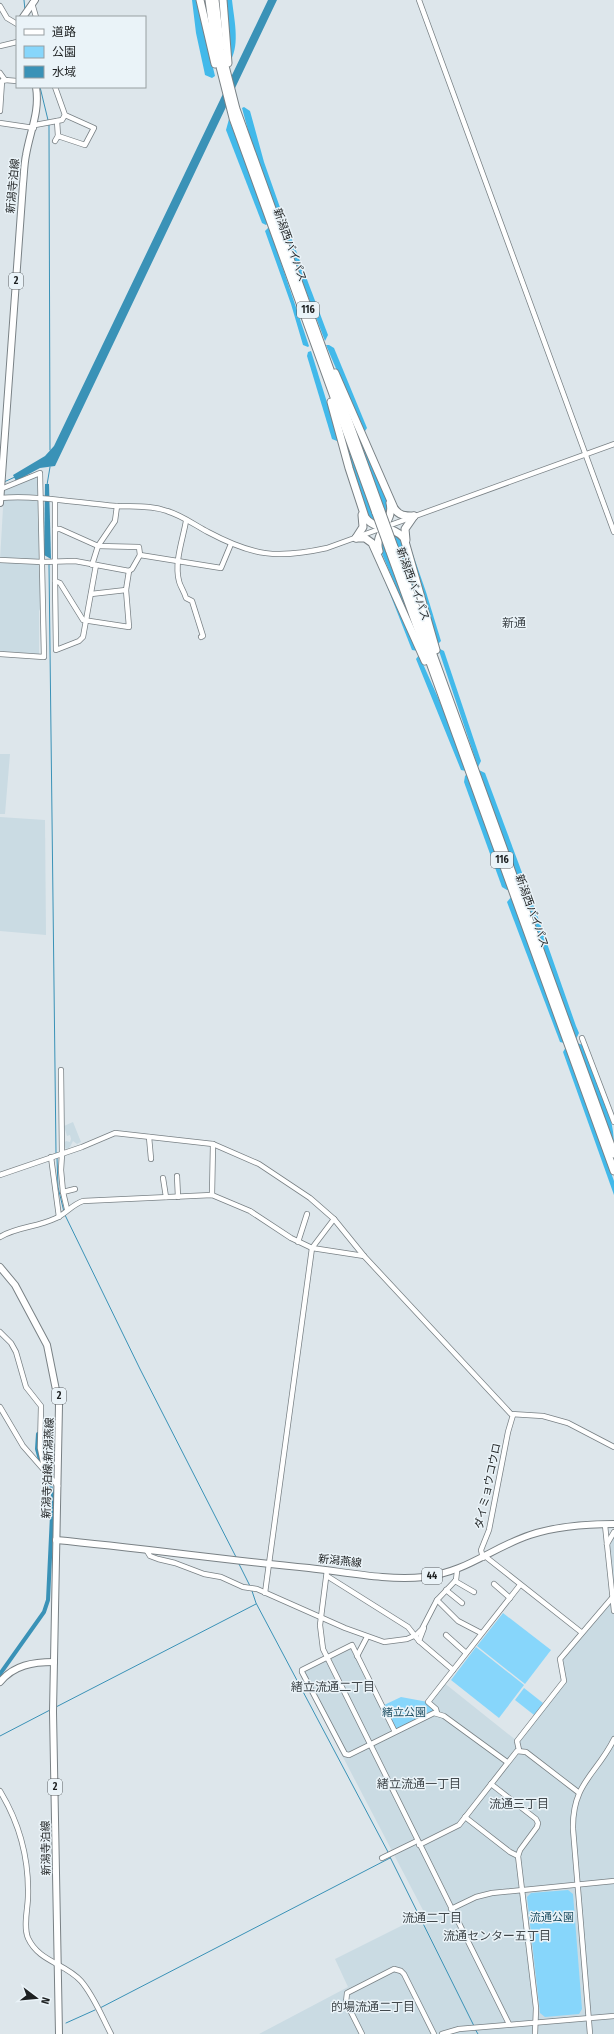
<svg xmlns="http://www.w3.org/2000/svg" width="614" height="2034" font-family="'Fira Sans Condensed','Noto Sans JP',sans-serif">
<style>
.built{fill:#cadbe3}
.green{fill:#87d6fb}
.forest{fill:#42b9ea}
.water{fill:#3a92b7}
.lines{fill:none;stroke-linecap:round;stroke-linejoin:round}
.stream{stroke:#3a92b7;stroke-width:1}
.canal{stroke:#3a92b7;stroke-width:4}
.minor-casing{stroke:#798185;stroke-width:6}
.major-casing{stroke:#798185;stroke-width:8}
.highway-casing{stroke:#798185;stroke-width:9}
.minor{stroke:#fff;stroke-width:4.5}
.major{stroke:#fff;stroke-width:6}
.highway{stroke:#fff;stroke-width:7}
.highway-bridge-casing{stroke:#798185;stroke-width:9;stroke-linecap:butt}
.highway-bridge{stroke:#fff;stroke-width:7}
.labels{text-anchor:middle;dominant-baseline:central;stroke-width:3;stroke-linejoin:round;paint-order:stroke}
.shield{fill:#eaf3f8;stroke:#5a5f62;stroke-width:1}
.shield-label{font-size:10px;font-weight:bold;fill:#1d2021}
.street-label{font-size:11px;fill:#1d2021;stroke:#eaf3f8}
.park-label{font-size:11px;fill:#1e4f63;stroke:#eaf3f8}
.neighbourhood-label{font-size:12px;fill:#41484c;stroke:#eaf3f8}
</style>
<rect width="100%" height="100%" fill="#dde6eb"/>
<g class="built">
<path d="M39 476V565L41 607 39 611V654L0 651V560L4 491Z"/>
<path d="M0 754H10L5 814H0Z"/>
<path d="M0 817 45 820 46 935 0 931Z"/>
<path d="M73 1122 81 1142 77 1144 73 1141 70 1147 67 1149 63 1146 64 1143 66 1141 70 1142 71 1139 70 1135 67 1136 64 1126Z"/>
<path d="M614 1530V2034H259L348 1987 335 1959 425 1914 298 1671 352 1645 395 1732 428 1702 443 1682 517 1741 564 1681 560 1659 612 1598 607 1545Z"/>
</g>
<g class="green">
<path d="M503 1613 551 1650 525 1684 477 1646Z"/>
<path d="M476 1647 524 1685 499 1718 451 1680Z"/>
<path d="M524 1688 543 1703 534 1715 515 1700Z"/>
<path d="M401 1697 428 1702 437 1713 394 1732 382 1706Z"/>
<path d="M568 1890 573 1894 582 2009 579 2014 545 2017 540 2013 527 1897 531 1893Z"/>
</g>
<g class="forest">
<path d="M192 0H197L215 76 212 78 205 75 204 70 196 33Z"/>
<path d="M225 0H232C234 19 240 43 231 60Z"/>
<path d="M244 107 250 111 264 162 283 216 279 220 253 149 242 108Z"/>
<path d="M229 119 265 215 267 224 266 225 262 223 226 130Z"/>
<path d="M283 222 286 224 328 335 325 341 280 223Z"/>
<path d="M269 227 309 346 308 347 303 345 291 304 265 231Z"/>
<path d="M326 345H329L334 348 367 428 365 431 363 432Z"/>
<path d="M311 351 339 441H337L332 439 307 356 308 352Z"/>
<path d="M348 410 389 506 387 518Z"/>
<path d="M336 412 376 524 367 517Z"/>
<path d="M392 532 401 538 428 632Z"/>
<path d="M381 537 419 641 380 549Z"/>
<path d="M409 543 426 592 441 641 437 645Z"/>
<path d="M381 571 418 651 412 650Z"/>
<path d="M438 648 444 651 481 761 478 767Z"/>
<path d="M419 655 448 720 466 771 461 770 459 765 416 659Z"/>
<path d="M479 770 485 773 524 878 522 885 520 886Z"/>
<path d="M467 774 509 890H507L502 887 464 782 465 776Z"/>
<path d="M523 892 529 894 536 912 576 1026 579 1033 576 1039Z"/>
<path d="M512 896 564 1043 560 1042 507 902Z"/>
<path d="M577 1043 583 1045C593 1078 614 1110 614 1144Z"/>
<path d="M566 1047 614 1181V1195L563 1052Z"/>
</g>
<g class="water">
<path d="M268 0H277L55 466 40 468 16 481 13 475 45 456 54 446Z"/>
<path d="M45 484H49L51 559 44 555Z"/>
</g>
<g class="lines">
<g class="stream">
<path d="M24 0 25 10"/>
<path d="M40 87 48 120"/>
<path d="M49 125 50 450"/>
<path d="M4 482 15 477"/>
<path d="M47 485 50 467"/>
<path d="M49 564 56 1153"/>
<path d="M57 1158 58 1187 64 1212"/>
<path d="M65 1215 140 1369 236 1557"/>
<path d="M239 1564 250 1586"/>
<path d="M252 1591 256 1603 388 1852"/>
<path d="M56 1707 256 1604"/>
<path d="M0 1736 50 1710"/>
<path d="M390 1857 474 2026"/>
<path d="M100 2008 390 1858"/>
<path d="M66 2023 95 2010"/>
<path d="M475 2029 478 2034"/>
</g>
<g class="canal">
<path d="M38 1434 37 1449 42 1467"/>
<path d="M0 1674 44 1612 48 1600 53 1494 45 1473"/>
</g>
<g class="minor-casing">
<g id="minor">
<path d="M419 0 614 532"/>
<path d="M32 3 36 17"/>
<path d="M0 6 7 18 17 24"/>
<path d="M0 46 17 42"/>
<path d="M0 73 5 80 17 81"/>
<path d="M0 111 2 81 6 80"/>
<path d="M57 121 58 136"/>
<path d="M0 123 34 128"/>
<path d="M35 125 62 120 65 115"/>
<path d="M55 141 58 136 85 145 94 128 65 115 55 87"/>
<path d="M0 498C39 495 78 503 116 506 133 507 150 505 167 511 181 515 195 525 208 532 253 556 277 559 327 548L614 444"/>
<path d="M55 500V581L60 583 83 620 129 627 126 590 129 571 132 569 140 555 221 568 231 544"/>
<path d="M186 521C183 539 174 562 179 581 180 586 184 591 186 598L192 601 203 636 201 637"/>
<path d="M55 529H60L98 546 139 547 140 555"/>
<path d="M0 560 42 562 75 561 129 571"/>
<path d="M92 565 98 546 115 521 117 506"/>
<path d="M55 581 56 650 79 641 83 637 96 565"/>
<path d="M91 594 126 590"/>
<path d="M0 654 44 657 40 473 1 489"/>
<path d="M582 1038 614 1122"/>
<path d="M61 1070 62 1154 61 1170 63 1192"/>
<path d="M149 1137 151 1159"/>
<path d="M51 1157 59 1217"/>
<path d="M0 1175 82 1147 115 1133 213 1144 259 1164 310 1198 334 1219 364 1256 511 1414 543 1416 568 1423 614 1447"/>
<path d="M177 1176 178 1197"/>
<path d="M163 1178 166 1197"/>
<path d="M212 1195 213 1144"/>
<path d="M67 1209 63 1192 75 1189"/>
<path d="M0 1237C16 1227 37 1227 54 1219 65 1215 71 1205 83 1201L212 1195 250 1211 291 1238 312 1248 364 1256"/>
<path d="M298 1242 307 1214"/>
<path d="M0 1332 11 1343 16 1352 26 1387 41 1406 40 1448 45 1472"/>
<path d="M0 1407 23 1446 58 1486"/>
<path d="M605 1525 614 1611"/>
<path d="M607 1544 614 1532"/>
<path d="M147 1551 150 1556 158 1559 175 1563 204 1574 221 1577 243 1587 257 1589 345 1628 384 1642 407 1639 416 1635 422 1629 437 1600 456 1580 457 1571"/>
<path d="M486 1557 581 1632"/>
<path d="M483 1558 481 1550 489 1530 508 1432 513 1415"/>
<path d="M327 1570 320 1625 323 1649 509 2024"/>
<path d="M327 1576 408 1627 419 1641"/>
<path d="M455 1581 474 1592"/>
<path d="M494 1584 510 1598"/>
<path d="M446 1590 462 1603"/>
<path d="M265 1593 312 1248 334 1219"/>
<path d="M437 1600 458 1621 481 1633"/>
<path d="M424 1628 419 1641 453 1670"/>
<path d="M446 1635 466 1653"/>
<path d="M357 1656 367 1637"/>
<path d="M437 1713 436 1709 428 1702 520 1585"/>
<path d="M395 1732 352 1645 302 1670V1672L345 1754 349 1755 434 1713 444 1716 507 1762"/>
<path d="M519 1750 517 1741 564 1681 560 1659 612 1598"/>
<path d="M491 1784 536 1819 538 1823 537 1827 520 1850 518 1856 536 2008 535 2034"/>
<path d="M0 1791C20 1824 29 1858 28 1896 28 1908 23 1926 28 1938 39 1962 65 1963 81 1981 94 1996 102 2017 111 2034"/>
<path d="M465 1817 510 1852 518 1856"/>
<path d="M419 1845 459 1825 517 1751 526 1752 578 1792"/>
<path d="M382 1858 417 1841"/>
<path d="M451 1909 476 1897 492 1893 614 1881"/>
<path d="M362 2034 346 2002 347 1993 394 1969 401 1971 404 1974 434 2034"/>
<path d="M442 2034 459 2029 614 2016"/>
<path d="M590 2034 573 1829C572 1783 597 1774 614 1739"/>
</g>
</g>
<g class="major-casing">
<g id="major">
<path d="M23 17 35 0"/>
<path d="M0 503 23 184C24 175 24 165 26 155 30 131 40 112 36 87"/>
<path d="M0 1267 15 1285 47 1345 59 1405 53 1712 59 2034"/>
<path d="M56 1540C141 1548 225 1560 309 1568 346 1572 388 1581 424 1577 467 1572 491 1548 530 1535 557 1526 586 1524 614 1524"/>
<path d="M0 1682C14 1665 33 1662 54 1662"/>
</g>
</g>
<g class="highway-casing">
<g id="highway">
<path d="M200 0 215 64"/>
<path d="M209 0 216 51 233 118 376 513"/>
<path d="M215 0 221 50 236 109 381 511"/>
<path d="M223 0 228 63"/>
<path d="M335 373 394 508C399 516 405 516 414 516"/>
<path d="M331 402 349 468 365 517C373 530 393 525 404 538L436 650"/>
<path d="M356 538H365L372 543 425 661"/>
<path d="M356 538 363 527 362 515"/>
<path d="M406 540 405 529 414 516"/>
<path d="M394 547 614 1154"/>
<path d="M389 549 614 1171"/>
<path d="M379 551C373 533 395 521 390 503"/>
</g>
</g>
<use href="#minor" class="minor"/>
<use href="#major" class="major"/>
<use href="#highway" class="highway"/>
<g class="highway-bridge-casing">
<g id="highway-bridge">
<path d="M381 511 394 547"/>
<path d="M376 513 389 549"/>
</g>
</g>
<use href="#highway-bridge" class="highway-bridge"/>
</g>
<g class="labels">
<g class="shield">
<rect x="9" y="273" width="14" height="16" rx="3"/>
<rect x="297" y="302" width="22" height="16" rx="3"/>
<rect x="491" y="852" width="22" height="16" rx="3"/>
<rect x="52" y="1388" width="14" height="16" rx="3"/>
<rect x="422" y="1568" width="20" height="16" rx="3"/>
<rect x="48" y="1779" width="14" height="16" rx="3"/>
</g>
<g class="shield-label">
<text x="16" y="281">2</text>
<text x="308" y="310">116</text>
<text x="502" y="860">116</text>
<text x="59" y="1396">2</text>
<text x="432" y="1576">44</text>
<text x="55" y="1787">2</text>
</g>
<g class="street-label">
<text transform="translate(13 186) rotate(-85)">新潟寺泊線</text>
<text transform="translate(290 245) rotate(70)">新潟西バイパス</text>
<text transform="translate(413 584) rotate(70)">新潟西バイパス</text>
<text transform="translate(532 911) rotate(70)">新潟西バイパス</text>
<text transform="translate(48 1468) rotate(-88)">新潟寺泊線;新潟燕線</text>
<text transform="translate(488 1486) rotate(-78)">ダイミョウコウロ</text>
<text transform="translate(340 1561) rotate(6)">新潟燕線</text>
<text transform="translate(46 1848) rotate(-91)">新潟寺泊線</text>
</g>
<g class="park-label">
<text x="404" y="1712">緒立公園</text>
<text x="552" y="1917">流通公園</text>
</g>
<g class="neighbourhood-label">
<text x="514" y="623">新通</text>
<text x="333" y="1687">緒立流通二丁目</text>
<text x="419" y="1784">緒立流通一丁目</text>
<text x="519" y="1804">流通三丁目</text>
<text x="432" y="1918">流通二丁目</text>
<text x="497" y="1936">流通センター五丁目</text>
<text x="373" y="2007">的場流通二丁目</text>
</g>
</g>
<rect x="16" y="16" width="130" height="72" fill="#eaf3f8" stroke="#989fa2"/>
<rect x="24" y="29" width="20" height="6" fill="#ffffff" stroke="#989fa2"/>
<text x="52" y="36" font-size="12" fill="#1d2021">道路</text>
<rect x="24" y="46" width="20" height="12" fill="#87d6fb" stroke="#989fa2"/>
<text x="52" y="56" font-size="12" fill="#1d2021">公園</text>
<rect x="24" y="66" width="20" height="12" fill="#3a92b7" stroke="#989fa2"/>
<text x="52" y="76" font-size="12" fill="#1d2021">水域</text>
<g transform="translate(36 1998) rotate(106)" stroke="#eaf3f8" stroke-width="3" paint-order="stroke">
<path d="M0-3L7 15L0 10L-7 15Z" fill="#1d2021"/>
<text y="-6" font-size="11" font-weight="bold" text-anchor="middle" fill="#1d2021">N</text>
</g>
</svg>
